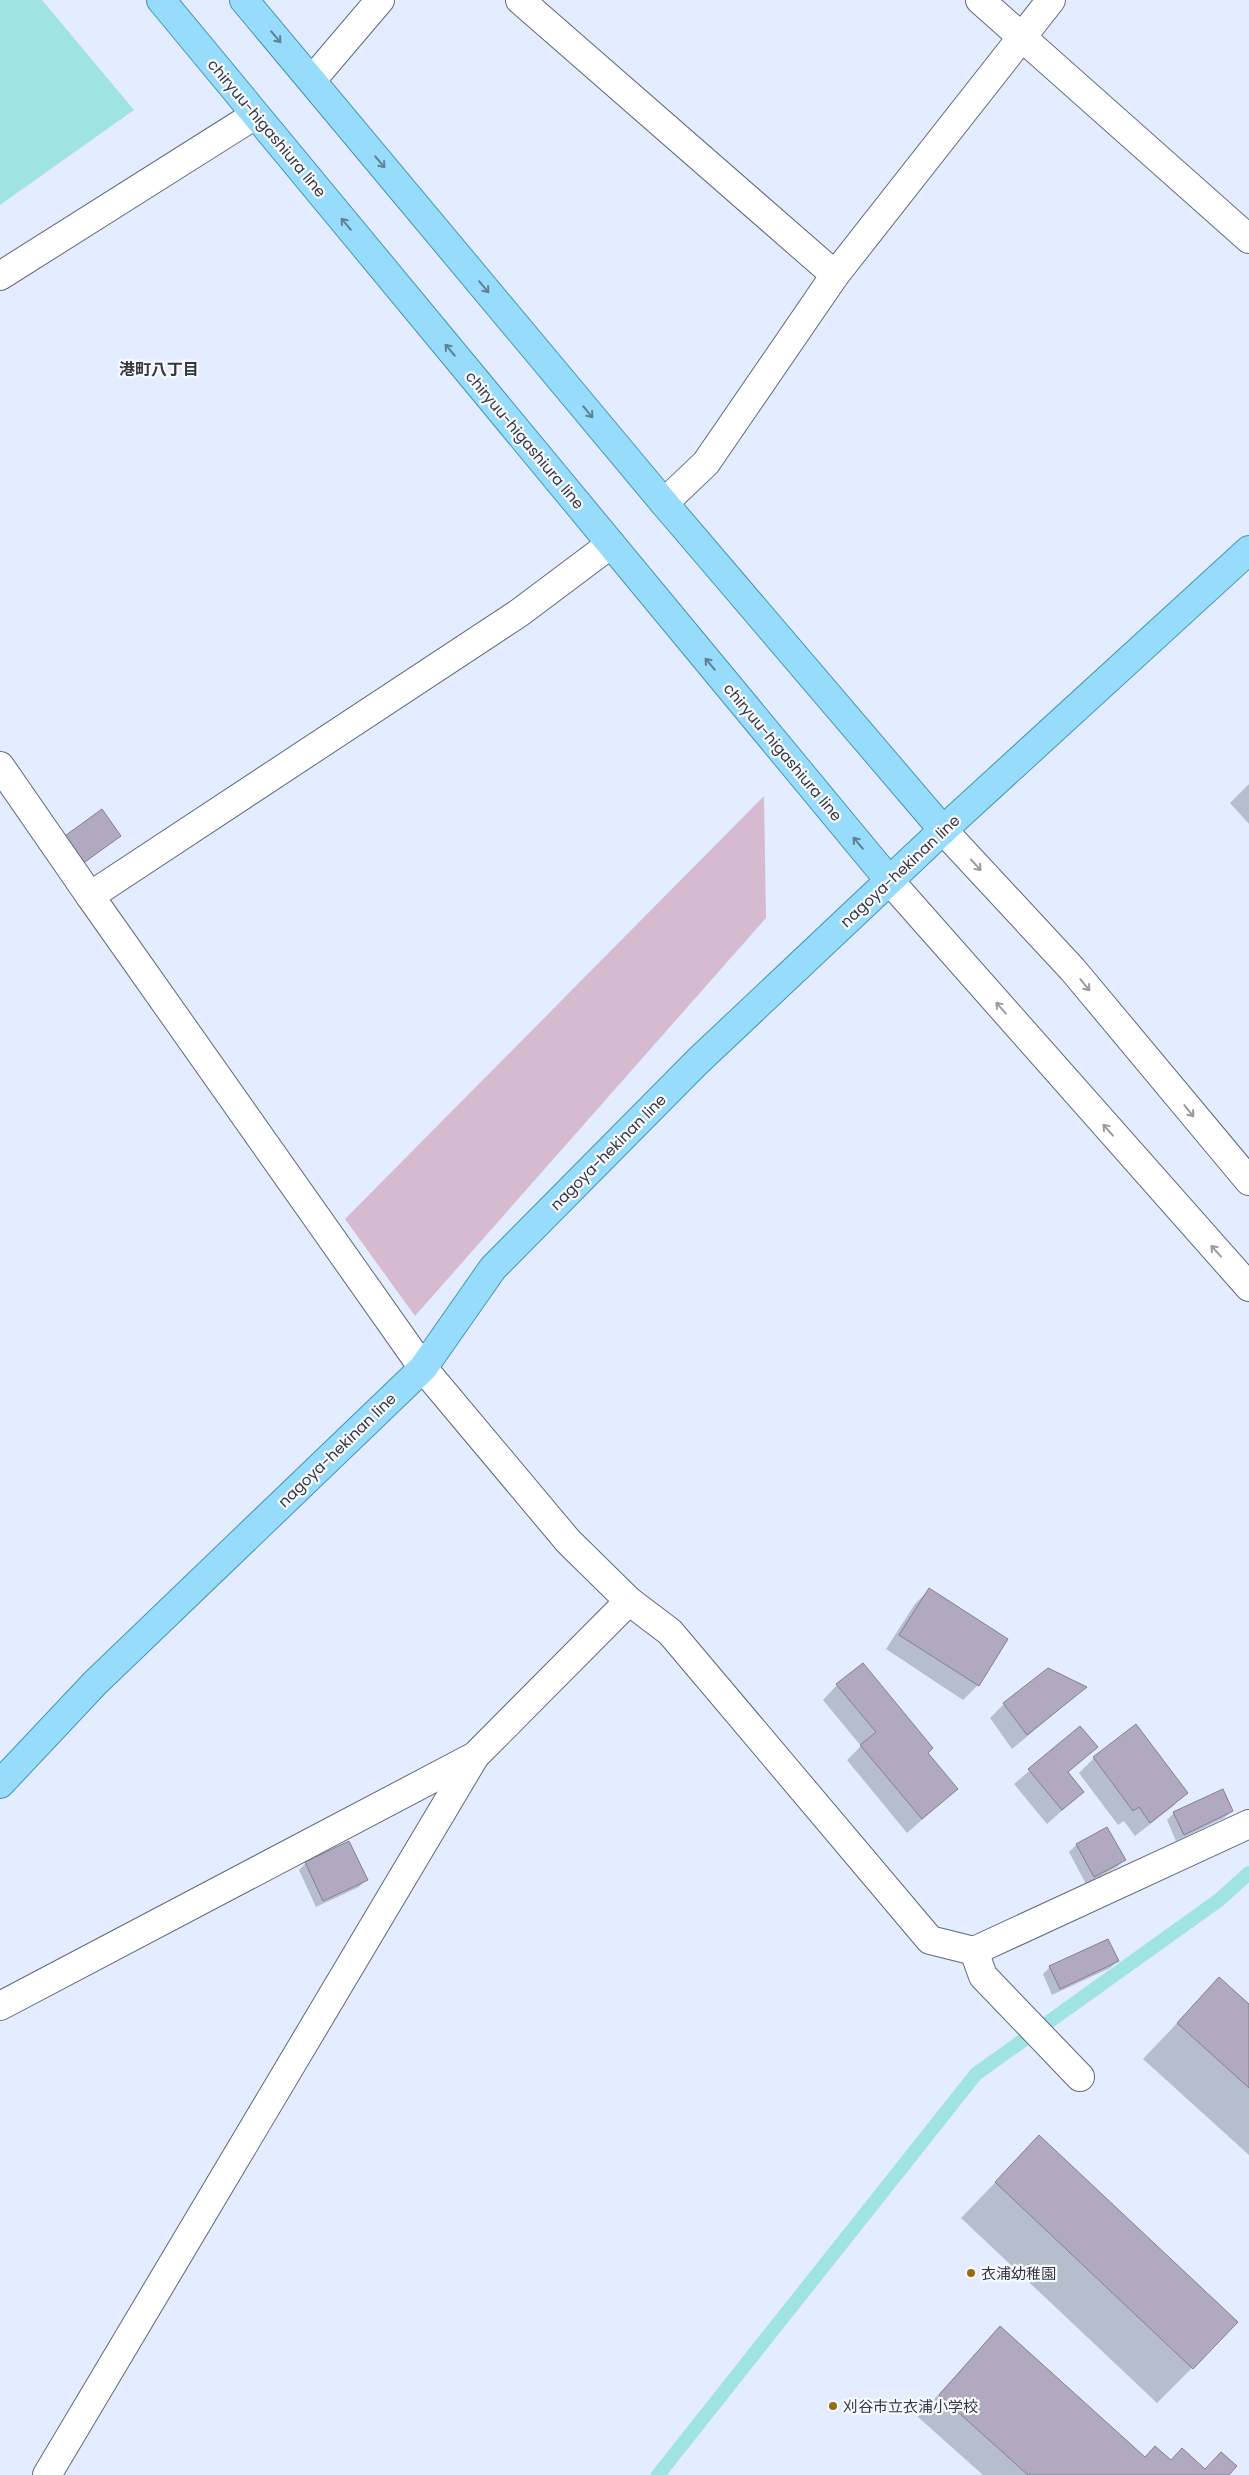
<svg xmlns="http://www.w3.org/2000/svg" width="1249" height="2475" font-family="Poppins,'Noto Sans JP',sans-serif">
<style>
.green{fill:#d6bbd0}
.water{fill:#a0e3e3}
.shadow{fill:#0003}
.lines{fill:none;stroke-linecap:round;stroke-linejoin:round}
.stream{stroke:#a0e3e3;stroke-width:14}
.building{fill:#b0a9bf;stroke:#857f94}
.minor-casing{stroke:#5f697c;stroke-width:30}
.tertiary-casing{stroke:#5f697c;stroke-width:30}
.primary-casing{stroke:#4794b8;stroke-width:30}
.minor{stroke:#fff;stroke-width:28}
.tertiary{stroke:#fff;stroke-width:28}
.primary{stroke:#97ddfb;stroke-width:28}
.oneway{stroke:#608294}
.oneway2{stroke:#999ba0}
.poi-dot{fill:#966a17;stroke:#f8faff;stroke-width:2}
.labels{text-anchor:middle;dominant-baseline:central;stroke-width:4.5;stroke-linejoin:round;paint-order:stroke}
.street-label{font-size:15px;fill:#333740;stroke:#f8faff}
.poi-label{font-size:15px;fill:#333740;stroke:#f8faff;text-anchor:start}
.neighbourhood-label{font-size:16px;font-weight:bold;fill:#333740;stroke:#f8faff}
</style>
<rect width="100%" height="100%" fill="#e4edff"/>
<path class="green" d="M764 796 766 918 415 1316 345 1219Z"/>
<path class="water" d="M0 0H42L134 110 0 205Z"/>
<g class="shadow">
<path d="M1249 784V824L1230 803Z"/>
<path d="M119 836 74 871 56 846Z"/>
<path d="M929 1590 1007 1640 978 1685 963 1700 886 1649 915 1604Z"/>
<path d="M837 1685 927 1753 957 1789 907 1833 847 1760 861 1746 823 1700Z"/>
<path d="M1085 1688 1012 1749 990 1718 1004 1704Z"/>
<path d="M1136 1726 1187 1793 1172 1807 1135 1836 1124 1821 1118 1825 1079 1773 1094 1758Z"/>
<path d="M1080 1727 1096 1747 1067 1773 1083 1792 1047 1824 1014 1784Z"/>
<path d="M1232 1811 1224 1818 1176 1841 1167 1820 1174 1813Z"/>
<path d="M1106 1828 1124 1860 1117 1867 1086 1884 1069 1852 1076 1845Z"/>
<path d="M306 1863 366 1880 359 1887 316 1907 299 1870Z"/>
<path d="M1118 1961 1110 1968 1052 1995 1043 1974 1050 1967Z"/>
<path d="M1219 1979 1249 2006V2155L1143 2059Z"/>
<path d="M1039 2137 1192 2368 1157 2403 961 2218Z"/>
<path d="M1000 2327 1145 2458 1170 2461 1227 2475H983L918 2417Z"/>
</g>
<g class="lines">
<path class="stream" d="M658 2475 976 2074 1219 1900 1249 1873"/>
</g>
<g class="building">
<path d="M102 809 121 836 82 864 62 838Z"/>
<path d="M929 1588 1008 1639 979 1686 899 1635Z"/>
<path d="M863 1663 933 1748 928 1753 958 1789 922 1819 860 1745 876 1732 836 1684Z"/>
<path d="M1048 1668 1087 1687 1027 1735 1003 1703Z"/>
<path d="M1136 1724 1188 1793 1150 1823 1139 1807 1133 1811 1093 1757Z"/>
<path d="M1080 1726 1098 1747 1068 1772 1084 1792 1062 1810 1028 1769Z"/>
<path d="M1223 1789 1233 1811 1184 1835 1173 1812Z"/>
<path d="M1107 1827 1126 1860 1094 1877 1076 1844Z"/>
<path d="M349 1841 368 1880 323 1901 305 1862Z"/>
<path d="M1108 1939 1119 1961 1060 1989 1049 1966Z"/>
<path d="M1219 1977 1249 2004V2088L1177 2023Z"/>
<path d="M1039 2135 1238 2322 1193 2369 995 2182Z"/>
<path d="M1000 2326 1145 2457 1155 2446 1171 2460 1182 2448 1205 2469 1221 2452 1237 2466 1229 2475H1028L939 2395Z"/>
</g>
<g class="lines">
<g class="minor-casing">
<g id="minor">
<path d="M520 0 835 275"/>
<path d="M980 0 1249 239"/>
<path d="M312 80 380 0"/>
<path d="M0 276 255 115"/>
<path d="M664 503 706 463 835 275 1051 0"/>
<path d="M611 544 519 613 90 896 423 1368 568 1541 629 1601 670 1632 930 1940 974 1951 1249 1824"/>
<path d="M0 766 90 896"/>
<path d="M974 1951 983 1976 1080 2077"/>
<path d="M0 2006 475 1756 629 1601"/>
<path d="M47 2475 475 1756"/>
</g>
</g>
<g class="tertiary-casing">
<g id="tertiary">
<path d="M943 830 1073 970 1249 1181"/>
<path d="M889 880 1249 1287"/>
</g>
</g>
<g class="primary-casing">
<g id="primary">
<path d="M161 0 889 880"/>
<path d="M244 0 664 503 943 830"/>
<path d="M0 1784 95 1683 423 1368 493 1268 698 1061 943 830 1249 550"/>
</g>
</g>
<use href="#minor" class="minor"/>
<use href="#tertiary" class="tertiary"/>
<use href="#primary" class="primary"/>
</g>
<defs><path id="oneway-shaft" d="M-6 0H5M1.5-3L5.5 0L1.5 3" fill="none" stroke-width="1.6" stroke-linecap="round" stroke-linejoin="round" transform="scale(1.25)"/></defs>
<g class="oneway">
<use href="#oneway-shaft" transform="translate(276 37) rotate(50)"/>
<use href="#oneway-shaft" transform="translate(380 162) rotate(50)"/>
<use href="#oneway-shaft" transform="translate(346 224) rotate(-130)"/>
<use href="#oneway-shaft" transform="translate(484 287) rotate(50)"/>
<use href="#oneway-shaft" transform="translate(450 350) rotate(-130)"/>
<use href="#oneway-shaft" transform="translate(588 412) rotate(50)"/>
<use href="#oneway-shaft" transform="translate(710 664) rotate(-130)"/>
<use href="#oneway-shaft" transform="translate(858 843) rotate(-130)"/>
</g>
<g class="oneway2">
<use href="#oneway-shaft" transform="translate(976 865) rotate(47)"/>
<use href="#oneway-shaft" transform="translate(1085 985) rotate(51)"/>
<use href="#oneway-shaft" transform="translate(1001 1008) rotate(-131)"/>
<use href="#oneway-shaft" transform="translate(1189 1111) rotate(51)"/>
<use href="#oneway-shaft" transform="translate(1108 1130) rotate(-131)"/>
<use href="#oneway-shaft" transform="translate(1216 1251) rotate(-132)"/>
</g>
<g class="poi-dot">
<circle cx="971" cy="2273" r="5"/>
<circle cx="833" cy="2406" r="5"/>
</g>
<g class="labels">
<g class="street-label">
<text transform="translate(267 128) rotate(50)">chiryuu-higashiura line</text>
<text transform="translate(525 440) rotate(50)">chiryuu-higashiura line</text>
<text transform="translate(783 752) rotate(50)">chiryuu-higashiura line</text>
<text transform="translate(900 871) rotate(-43)">nagoya-hekinan line</text>
<text transform="translate(608 1152) rotate(-45)">nagoya-hekinan line</text>
<text transform="translate(337 1450) rotate(-44)">nagoya-hekinan line</text>
</g>
<g class="poi-label">
<text x="981" y="2273">衣浦幼稚園</text>
<text x="843" y="2406">刈谷市立衣浦小学校</text>
</g>
<g class="neighbourhood-label">
<text x="159" y="369">港町八丁目</text>
</g>
</g>
</svg>
